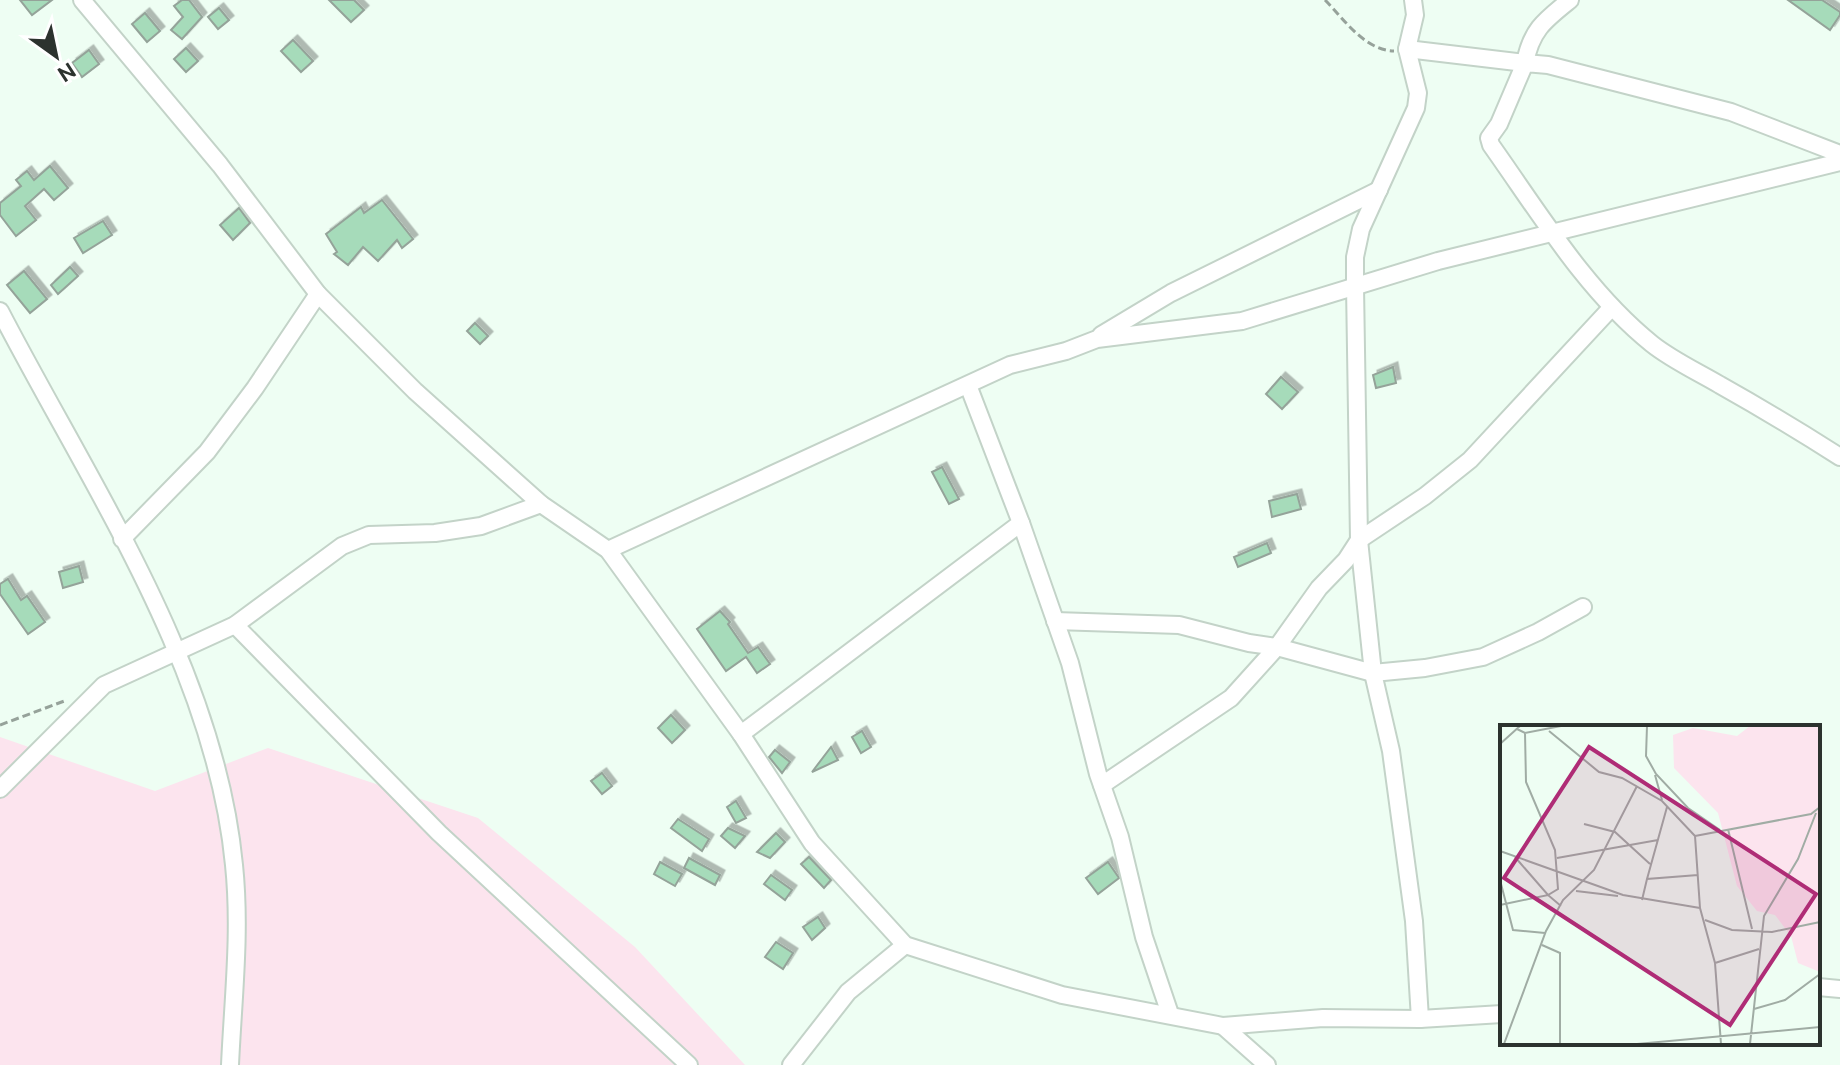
<svg xmlns="http://www.w3.org/2000/svg" width="1840" height="1065" font-family="Ubuntu,sans-serif">
<style>
.green{fill:#fce4ee}
.building{fill:#a6dbba;stroke:#94a399;stroke-width:2;filter:url(#shadow)}
.lines{fill:none;stroke-linecap:round;stroke-linejoin:round}
.street-casing{stroke:#c3d3c8;stroke-width:20}
.path{stroke:#96a29a;stroke-width:3;stroke-dasharray:8 4;stroke-linecap:butt}
.street{stroke:#fff;stroke-width:16}
.inset-road{fill:none;stroke:#a0aca4;stroke-width:2}
.view{fill:#af2c76;fill-opacity:0.15;stroke:#af2c76;stroke-width:4}
.inset-edge{fill:none;stroke:#2c322e;stroke-width:4}
</style>
<defs>
<filter id="shadow"><feDropShadow dx="4.5" dy="-4.5" stdDeviation="0" flood-color="#0004"/></filter>
</defs>
<rect width="100%" height="100%" fill="#eefef3"/>
<path class="green" d="M0 737 155 791 268 748 478 818 635 947 745 1065H0Z"/>
<g class="building">
<path d="M20 0H52L32 15Z"/>
<path d="M182 0H189L202 17 182 39 171 30 183 17 174 6Z"/>
<path d="M329 0H354L364 10 351 22Z"/>
<path d="M1788 0H1822L1840 12V15L1830 30Z"/>
<path d="M219 8 229 20 218 29 208 17Z"/>
<path d="M145 13 160 31 147 42 132 24Z"/>
<path d="M293 40 313 61 301 72 281 51Z"/>
<path d="M186 48 198 61 186 72 174 59Z"/>
<path d="M89 50 99 64 82 77 72 63Z"/>
<path d="M50 166 68 188 54 200 44 189 25 206 36 220 16 236 0 215V203L21 186 16 180 27 171 34 180Z"/>
<path d="M382 200 413 239 402 248 397 240 378 261 363 247 348 265 334 254 337 252 326 234 361 207 364 213Z"/>
<path d="M239 208 250 223 233 240 220 225Z"/>
<path d="M103 221 112 235 83 253 74 238Z"/>
<path d="M70 267 78 276 58 294 51 285Z"/>
<path d="M24 271 47 299 30 313 7 285Z"/>
<path d="M475 323 488 336 480 344 467 331Z"/>
<path d="M1393 367 1396 383 1376 388 1373 375Z"/>
<path d="M1281 377 1298 392 1282 409 1266 394Z"/>
<path d="M942 467 959 499 949 504 932 472Z"/>
<path d="M1297 494 1301 509 1272 517 1269 501Z"/>
<path d="M1267 543 1271 553 1238 567 1234 557Z"/>
<path d="M79 566 83 582 63 588 59 572Z"/>
<path d="M8 579 21 600 27 596 45 622 28 634 0 594V584Z"/>
<path d="M720 611 730 622 728 624 748 653 758 647 770 664 757 673 746 657 726 671 697 629Z"/>
<path d="M671 715 685 730 672 743 658 728Z"/>
<path d="M862 731 871 747 861 753 852 737Z"/>
<path d="M831 747 838 760 812 772Z"/>
<path d="M775 750 790 762 782 773 769 757Z"/>
<path d="M602 773 612 786 602 794 591 781Z"/>
<path d="M736 801 746 818 736 823 727 807Z"/>
<path d="M678 819 709 839 702 851 671 828Z"/>
<path d="M728 828 745 836 735 848 721 836Z"/>
<path d="M776 833 785 842 770 858 757 852Z"/>
<path d="M809 857 831 880 824 888 801 864Z"/>
<path d="M689 858 720 875 715 885 684 868Z"/>
<path d="M660 862 682 874 675 886 654 874Z"/>
<path d="M1108 862 1119 878 1098 894 1086 878Z"/>
<path d="M771 875 792 890 785 900 764 884Z"/>
<path d="M818 917 825 928 812 940 803 927Z"/>
<path d="M776 942 793 953 783 969 765 957Z"/>
</g>
<g class="lines">
<g class="street-casing">
<g id="street">
<path d="M82 0 220 165 318 294 415 391 541 504 608 550 741 734 812 843 905 945 1062 995 1223 1026 1323 1018 1420 1019 1502 1014"/>
<path d="M1413 0 1415 15 1407 49 1418 93 1416 108 1361 229 1355 257V286L1359 540 1373 673 1391 751 1414 921 1420 1019"/>
<path d="M1407 49 1525 63C1531 30 1545 20 1570 0"/>
<path d="M1840 154 1731 112 1548 65 1525 63 1499 124 1489 138 1491 145C1540 214 1586 291 1652 344 1672 360 1698 372 1720 385 1761 408 1801 432 1840 457"/>
<path d="M0 311C90 485 215 666 234 865 241 932 233 999 230 1065"/>
<path d="M1101 335 1171 293 1379 190"/>
<path d="M1021 523 1070 663 1098 774 1120 837 1144 937 1170 1014"/>
<path d="M122 539 207 452 255 388 318 294"/>
<path d="M608 550 1010 365 1066 351 1097 339 1242 321 1438 261 1840 162"/>
<path d="M1055 621 1179 625 1249 643 1277 647 1373 673 1425 668 1483 657 1538 632 1583 607"/>
<path d="M235 625 439 833 689 1065"/>
<path d="M741 734 1021 523 968 385"/>
<path d="M1102 785 1231 698 1277 647 1319 588 1346 560 1359 540 1425 496 1470 460 1612 307"/>
<path d="M0 789 104 685 235 625 342 546 369 535 435 533 481 526 541 504"/>
<path d="M1818 987 1840 989"/>
<path d="M1223 1026 1267 1065"/>
<path d="M791 1065 848 992 905 945"/>
</g>
</g>
<g class="path">
<path d="M1325 0C1344 19 1364 50 1394 51"/>
<path d="M0 725 67 700"/>
</g>
<use href="#street" class="street"/>
</g>
<g transform="translate(1500 725)">
<rect width="320" height="320" fill="#eefef3"/>
<path d="M250 1H320V247L298 238 291 211 275 190 257 186 237 161 218 88 174 43 173 10 193 3 237 11Z" fill="#fce4ee"/>
<path class="inset-road" d="M147 1 146 31 156 49 188 83 220 105M17 4 25 8 61 1M49 6 99 47 122 53 162 76 195 111 200 183 215 238 221 319M0 19 20 1M155 50 162 75M84 99 115 107 150 139M228 104 252 204M195 111 311 89 320 82M0 126 123 170 200 183M15 132 48 170 58 164 55 125 26 57 25 8M57 133 158 115M147 154 167 82M0 155 13 205 45 208M76 166 118 171M142 175 147 154 198 150M0 180 48 170 61 181M205 195 232 205 272 207 320 197M42 220 60 228V319M215 238 259 224M254 284 285 275 320 249M4 319 46 206 63 175 94 145 137 61M137 319 320 302M250 319 264 191 298 134 316 88"/>
<path class="view" d="M89 22 316 169 230 300 4 153Z"/>
<rect width="320" height="320" class="inset-edge"/>
</g>
<g transform="translate(56 56) rotate(147)" stroke="#ffffff" stroke-width="6" paint-order="stroke">
<path d="M0-6L14 30L0 20L-14 30Z" fill="#2c322e"/>
<text y="-12" font-size="22" font-weight="bold" text-anchor="middle" fill="#2c322e">N</text>
</g>
</svg>
